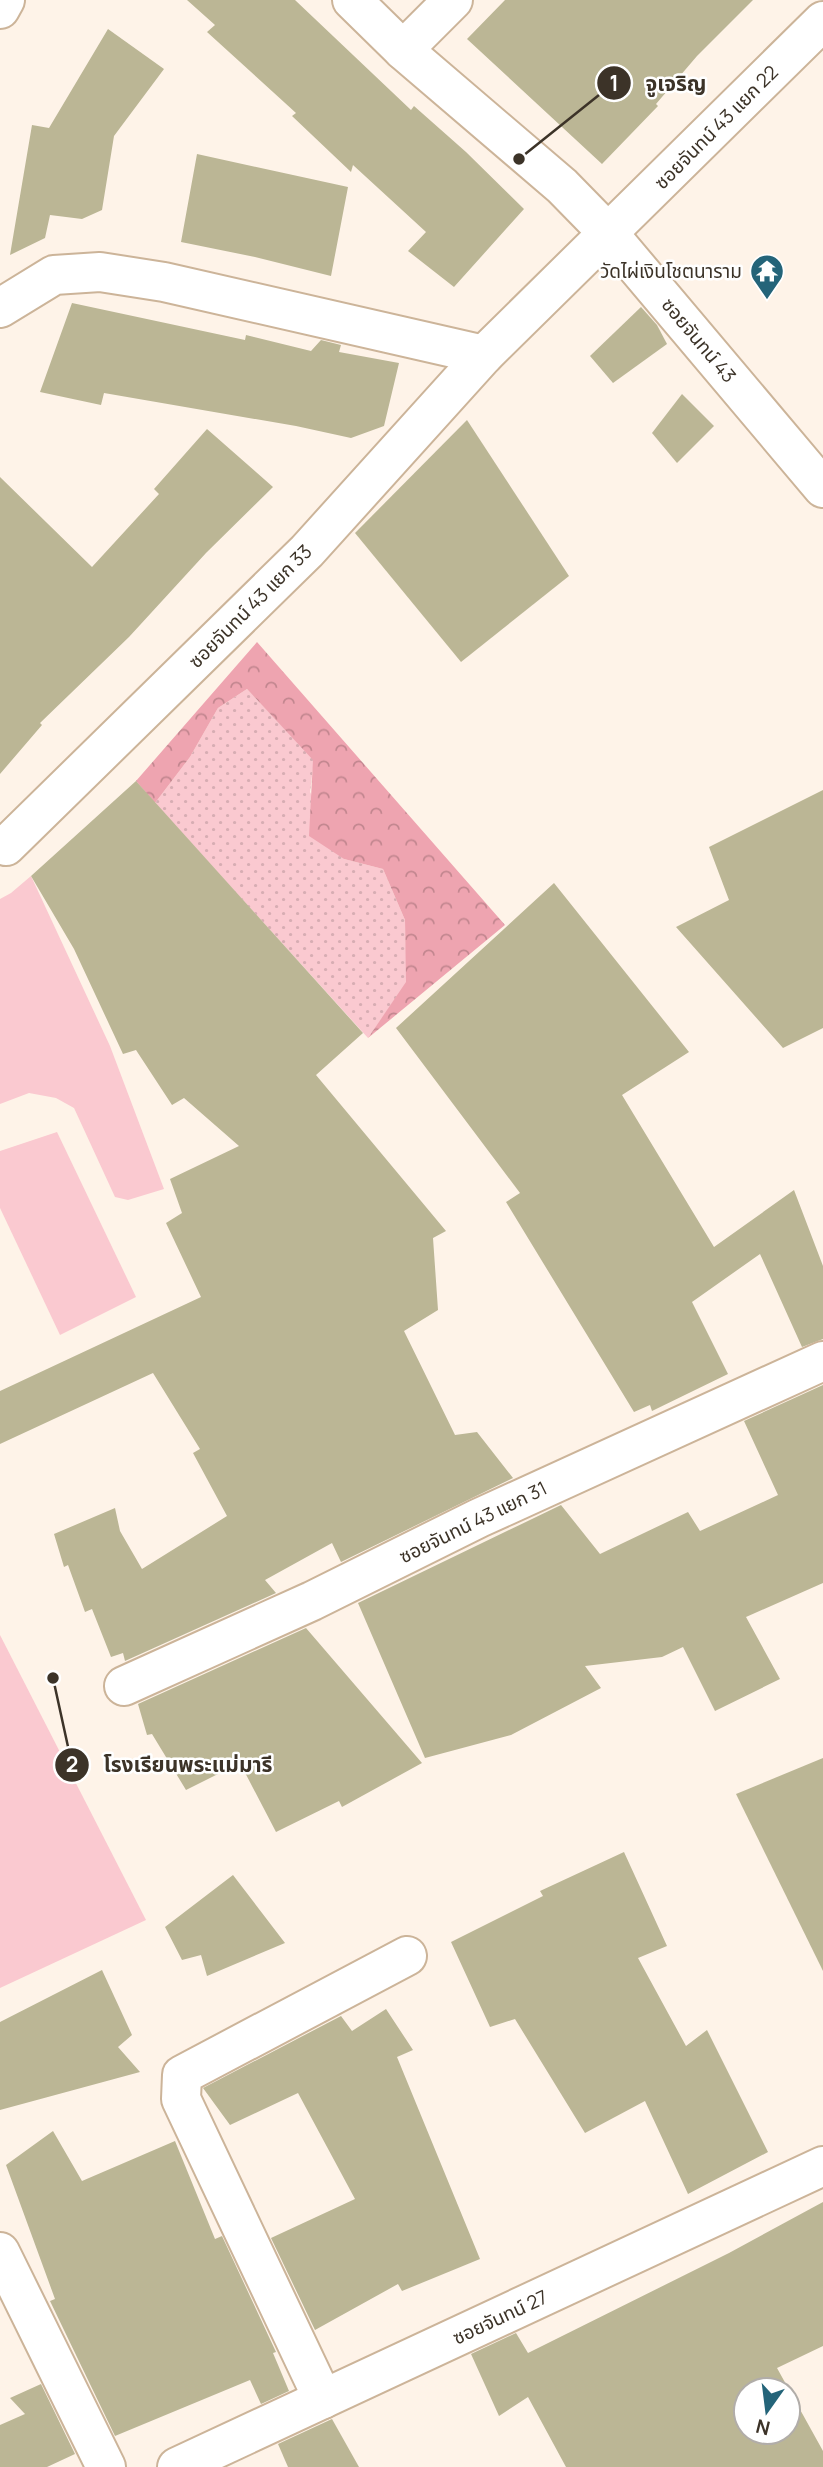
<svg xmlns="http://www.w3.org/2000/svg" width="823" height="2467" font-family="Manrope,'Noto Sans Thai',sans-serif">
<style>
.grass{fill:url(#grass-dots)}
.forest{fill:url(#forest-crowns)}
.green{fill:#fac9d0}
.building{fill:#bbb695;fill-rule:evenodd}
.lines{fill:none;stroke-linecap:round;stroke-linejoin:round}
.minor-casing{stroke:#ccb499;stroke-width:42}
.minor{stroke:#fff;stroke-width:38}
.labels{text-anchor:middle;dominant-baseline:central;stroke-width:5;stroke-linejoin:round;paint-order:stroke}
.street-label{font-size:19px;fill:#3c3328;stroke:#fff}
.poi-label{font-size:19px;fill:#3c3328;stroke:#fff;text-anchor:end}
.leader{fill:none;stroke:#3c3328;stroke-width:2.5}
.callout-dot{fill:#3c3328;stroke:#fff;stroke-width:2.5}
.mark-label{font-size:21px;text-anchor:middle;font-weight:bold;fill:#fff}
.callout-label{font-size:21px;text-anchor:middle;font-weight:bold;fill:#3c3328;stroke:#fff;stroke-width:5;stroke-linejoin:round;paint-order:stroke}
</style>
<defs>
<pattern id="grass-dots" width="8" height="8" patternUnits="userSpaceOnUse" patternTransform="scale(1.75)"><rect width="8" height="8" fill="#fac9d0"/><path d="M2 2h.1M6 6h.1" fill="none" stroke="#d7adb3" stroke-width="1.8" stroke-linecap="round"/></pattern>
<pattern id="forest-crowns" width="20" height="18" patternUnits="userSpaceOnUse" patternTransform="scale(1.75)"><rect width="20" height="18" fill="#eea4b0"/><path d="M2 6a3 3 0 1 1 6 0M12 15a3 3 0 1 1 6 0" fill="none" stroke="#c2868f"/></pattern>
</defs>
<rect width="100%" height="100%" fill="#fef3e8"/>
<path class="grass" d="M247 689 314 760 310 792 344 859 383 869 405 920 407 982 368 1038 155 803 190 757 218 708Z"/>
<path class="forest" d="M257 642 505 925 368 1038 406 982 405 920 383 869 344 859 309 836 313 760 247 689 218 708 190 757 155 803 136 781Z"/>
<g class="green">
<path d="M31 876 110 1046 164 1189 128 1200 115 1197 74 1108 56 1098 29 1093 0 1104V899L11 893Z"/>
<path d="M57 1132 136 1297 60 1335 0 1208V1151Z"/>
<path d="M0 1635 146 1920 0 1988Z"/>
</g>
<g class="building">
<path d="M187 0H295L411 110 414 106 466 152 524 209 454 287 408 251 426 232 353 165 351 172 292 116 296 113 207 32 215 25Z"/>
<path d="M505 0H753L697 56 656 104 658 106 602 164 467 39Z"/>
<path d="M108 29 164 69 114 136 102 210 82 219 50 215 45 238 10 255 32 125 49 128Z"/>
<path d="M197 154 348 187 331 276 255 257 181 242Z"/>
<path d="M72 303 245 340 246 335 311 351 321 340 341 345 339 352 399 363 384 426 351 438 296 426 104 393 101 405 40 392Z"/>
<path d="M641 307 657 325 667 344 613 383 590 356Z"/>
<path d="M682 394 714 426 677 463 652 433Z"/>
<path d="M467 420 569 576 461 662 355 533Z"/>
<path d="M207 429 273 487 206 553 129 637 40 723 42 725 0 774V477L92 567 159 494 154 489Z"/>
<path d="M136 781 363 1033 316 1075 446 1231 433 1238 438 1310 404 1331 455 1435 477 1432 513 1478 341 1562 332 1543 265 1580 276 1593 125 1661 123 1653 111 1657 92 1609 85 1612 68 1565 64 1567 54 1534 115 1508 120 1531 142 1569 227 1516 193 1453 200 1449 153 1373 0 1444V1391L201 1297 166 1223 182 1213 170 1179 239 1146 184 1098 172 1105 136 1050 123 1054 74 949 31 876Z"/>
<path d="M823 790V1028L783 1048 676 927 729 900 709 847Z"/>
<path d="M554 883 689 1052 622 1095 714 1247 794 1190 823 1266V1339L802 1347 760 1254 692 1302 728 1374 652 1411 650 1405 634 1412 506 1202 520 1193 396 1028Z"/>
<path d="M823 1385V1583L746 1617 780 1679 715 1711 683 1647 662 1657 585 1666 601 1688 511 1735 425 1758 358 1603 561 1505 600 1554 688 1512 700 1531 778 1495 744 1421Z"/>
<path d="M306 1628 422 1763 342 1807 339 1801 276 1832 240 1763 186 1790 152 1734 147 1735 138 1704Z"/>
<path d="M823 1758V1971L736 1794Z"/>
<path d="M624 1852 667 1946 638 1958 686 2046 707 2030 768 2152 688 2194 645 2101 585 2133 515 2019 490 2027 451 1942 543 1896 540 1891Z"/>
<path d="M233 1875 285 1943 207 1976 201 1955 182 1960 165 1927Z"/>
<path d="M102 1970 132 2035 118 2047 140 2072 0 2110V2022Z"/>
<path d="M386 2009 413 2050 397 2057 480 2259 402 2291 398 2284 315 2330 271 2238 355 2199 298 2093 230 2125 203 2088 341 2016 352 2031Z"/>
<path d="M53 2131 82 2181 175 2141 215 2239 222 2236 276 2352 273 2353 289 2391 261 2404 250 2380 115 2436 50 2301 55 2299 6 2165Z"/>
<path d="M823 2202V2346L777 2368 823 2451V2467H566L528 2397 499 2416 471 2354 516 2333 528 2353 729 2253ZM746 2390H788V2432H746Z"/>
<path d="M41 2384 75 2454 47 2467H0V2425L25 2414 10 2398Z"/>
<path d="M332 2419 359 2467H288L278 2444Z"/>
</g>
<g class="lines">
<g class="minor-casing">
<g id="minor">
<path d="M352 0 403 50 562 186 608 233 823 488"/>
<path d="M0 9 5 0"/>
<path d="M403 50 453 0"/>
<path d="M0 308 54 275 100 272 164 282 484 355"/>
<path d="M6 846 307 551 484 355 823 21"/>
<path d="M124 1686 312 1601 479 1518 823 1361"/>
<path d="M0 2252 106 2467"/>
<path d="M323 2399 181 2099 182 2075 407 1956"/>
<path d="M177 2467 823 2166"/>
</g>
</g>
<use href="#minor" class="minor"/>
</g>
<defs>
<g id="temple-pin" transform="scale(1.75)"><path d="M0 17L-7.5 6A9.5 9.5 0 1 1 7.5 6Z" fill="#246479" stroke="#fff"/><path d="M0-6L5-2H3V0L6.5 2.5H4V6H1.5V3h-3V6H-4V2.5H-6.5L-3 0V-2H-5Z" fill="#fff"/></g>
</defs>
<g fill-rule="evenodd">
<use href="#temple-pin" x="767" y="271"/>
</g>
<g class="labels">
<g class="street-label">
<text transform="translate(716 127) rotate(-45)">ซอยจันทน์ 43 แยก 22</text>
<text transform="translate(699 340) rotate(50)">ซอยจันทน์ 43</text>
<text transform="translate(250 606) rotate(-45)">ซอยจันทน์ 43 แยก 33</text>
<text transform="translate(473 1522) rotate(-26)">ซอยจันทน์ 43 แยก 31</text>
<text transform="translate(500 2317) rotate(-25)">ซอยจันทน์ 27</text>
</g>
<g class="poi-label">
<text x="742" y="271">วัดไผ่เงินโชตนาราม</text>
</g>
</g>
<path class="leader" d="M519 159L614 83M53 1678L72 1765"/>
<g class="callout-dot">
<circle cx="519" cy="159" r="7"/>
<circle cx="53" cy="1678" r="7"/>
<circle cx="614" cy="83" r="18"/>
<circle cx="72" cy="1765" r="18"/>
</g>
<g class="mark-label">
<text x="614" y="91">1</text>
<text x="72" y="1772">2</text>
</g>
<g class="callout-label">
<text x="676" y="91">จูเจริญ</text>
<text x="188" y="1772">โรงเรียนพระแม่มารี</text>
</g>
<g transform="translate(767 2411) rotate(194)"><circle r="33" fill="#ffffff" stroke="#b1ada9" stroke-width="2"/>
<path d="M0-5L12 26L0 18L-12 26Z" fill="#246479"/>
<text y="-10" font-size="19" font-weight="bold" text-anchor="middle" fill="#3c3328">N</text>
</g>
</svg>
